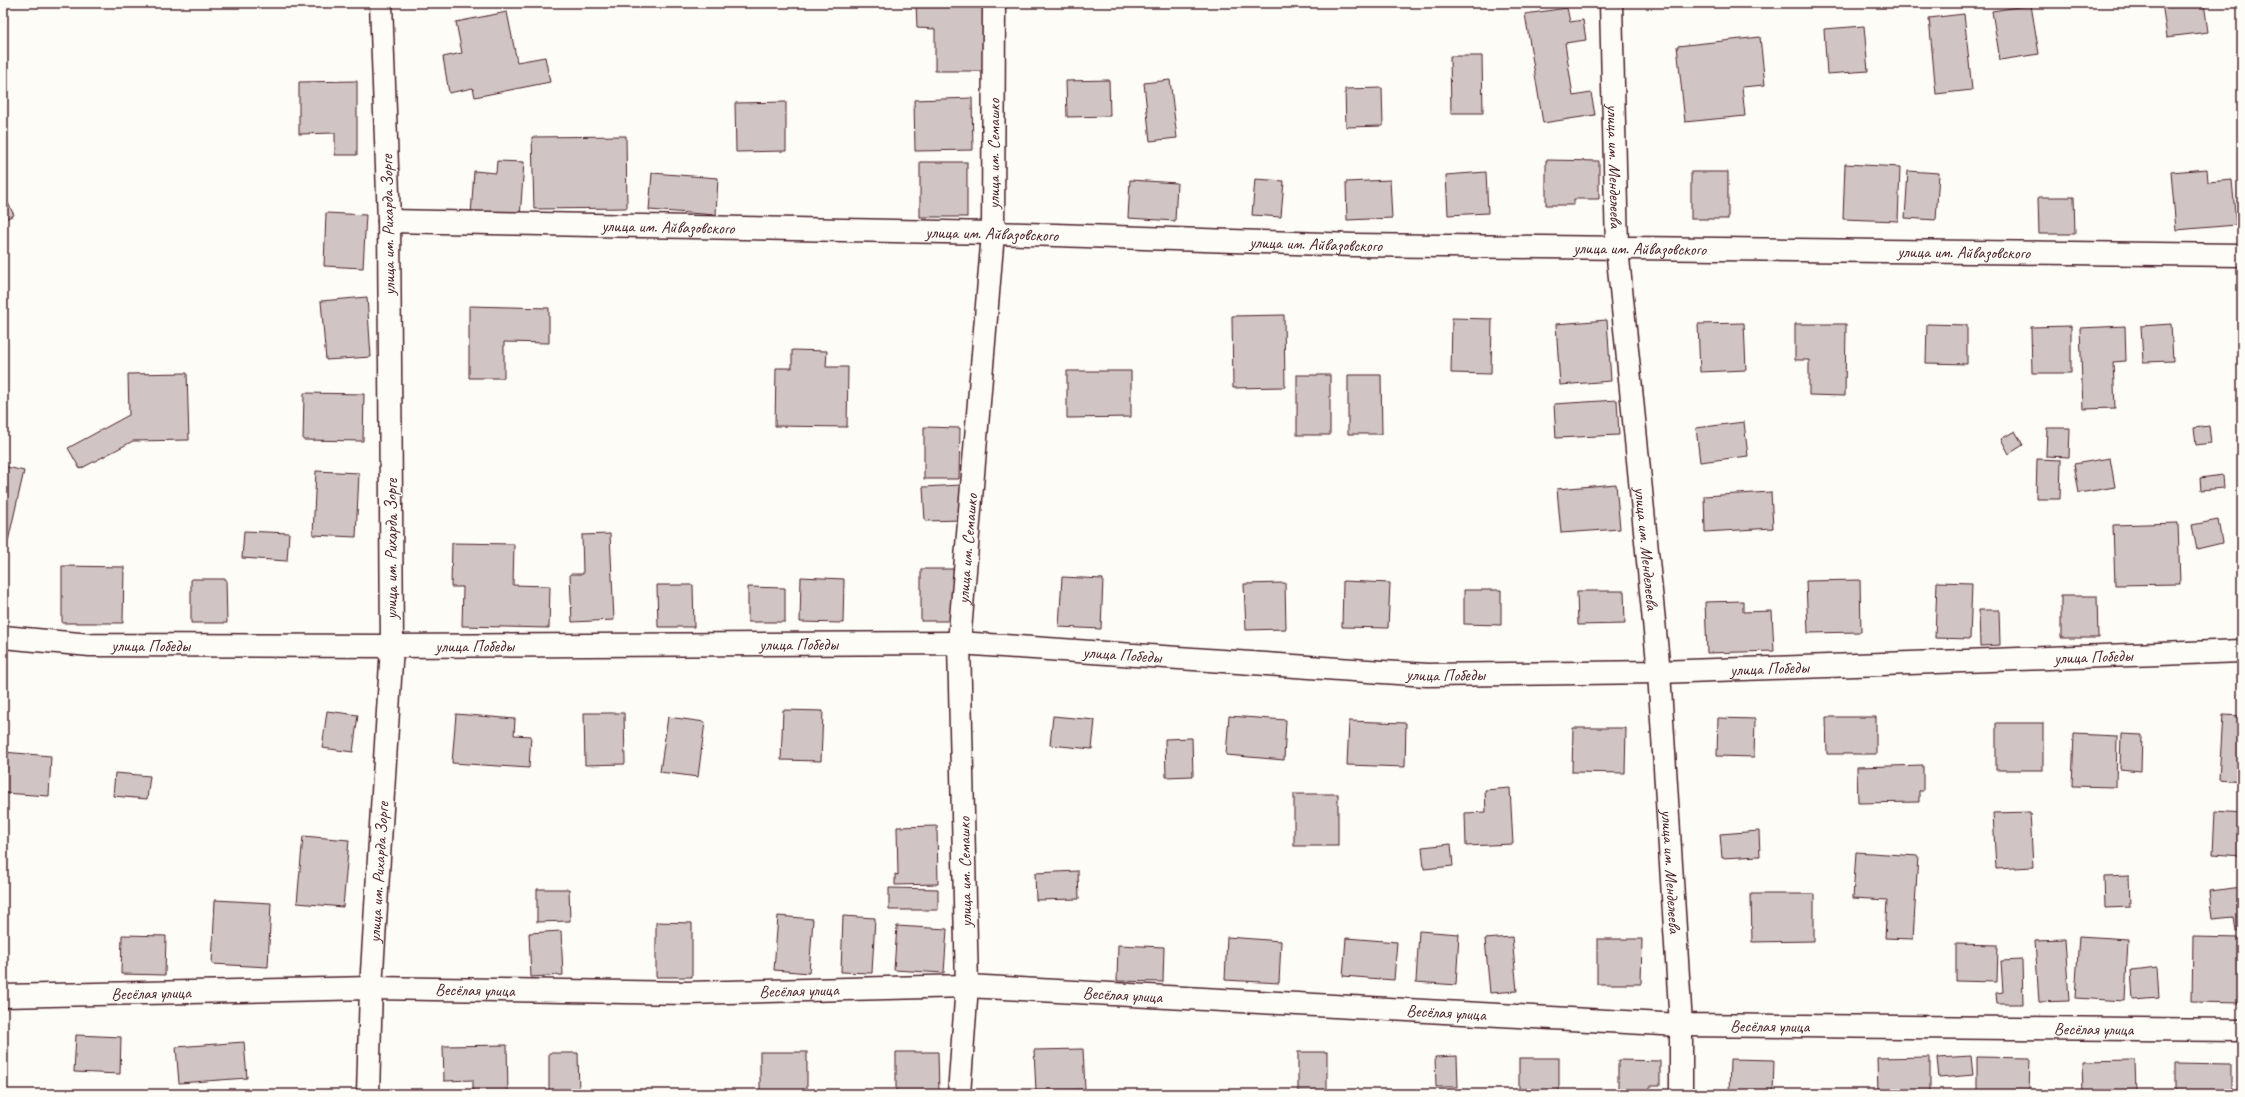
<svg xmlns="http://www.w3.org/2000/svg" width="2245" height="1097" font-family="Caveat,sans-serif">
<style>
.building{fill:#d0c5c4;stroke:#4a1f2b}
.lines{fill:none;stroke-linecap:round;stroke-linejoin:round}
.minor-casing{stroke:#4a1f2b;stroke-width:25}
.minor{stroke:#fdfcf7;stroke-width:22}
.labels{text-anchor:middle;dominant-baseline:central;stroke-width:3;stroke-linejoin:round;paint-order:stroke}
.street-label{font-size:17px;fill:#4a1f2b;stroke:#fdfcf7}
</style>
<rect width="100%" height="100%" fill="#fdfcf7"/>
<filter id="ink" filterUnits="userSpaceOnUse"><feTurbulence type="fractalNoise" baseFrequency=".025" numOctaves="2"/><feDisplacementMap in="SourceGraphic" scale="8" xChannelSelector="R" yChannelSelector="G"/><feConvolveMatrix kernelMatrix="1 2 1 2 8 2 1 2 1" color-interpolation-filters="sRGB"/></filter>
<g filter="url(#ink)">
<g class="building">
<path d="M916 3H983V71H935V29L917 28Z"/>
<path d="M2162 3H2204L2208 32 2167 37Z"/>
<path d="M2031 5 2039 54 2000 60 1992 11Z"/>
<path d="M1567 8 1570 22 1583 20 1586 40 1565 43 1573 96 1591 93 1595 115 1543 123 1525 14Z"/>
<path d="M507 12 517 62 545 57 550 82 475 97 473 88 449 93 443 57 462 53 456 22Z"/>
<path d="M1964 14 1972 90 1936 94 1929 18Z"/>
<path d="M1864 26 1868 71 1827 74 1824 29Z"/>
<path d="M1760 37 1765 85 1742 87 1745 116 1685 122 1677 46Z"/>
<path d="M1450 56H1482L1483 113H1451Z"/>
<path d="M1109 80 1110 116 1067 117 1066 81Z"/>
<path d="M1170 80 1177 138 1150 141 1144 83Z"/>
<path d="M357 81V155H335V133L299 134V82Z"/>
<path d="M1382 88 1383 126 1346 127 1345 89Z"/>
<path d="M972 98 973 150 915 151 914 100Z"/>
<path d="M786 102V151L736 152 735 103Z"/>
<path d="M626 136 627 208 534 209 532 137Z"/>
<path d="M1546 160 1599 161V199H1574V205H1546Z"/>
<path d="M497 161 524 162 520 218 471 215 474 171 496 173Z"/>
<rect x="920" y="162" width="47" height="55"/>
<path d="M1845 164 1900 167 1898 221 1843 219Z"/>
<path d="M2207 169 2208 182 2232 180 2236 225 2176 230 2171 172Z"/>
<path d="M1908 171 1939 173 1936 220 1905 218Z"/>
<path d="M1486 172 1488 213 1448 215 1446 175Z"/>
<rect x="1691" y="172" width="37" height="47"/>
<path d="M652 173 718 178 716 215 649 210Z"/>
<path d="M1255 179 1284 181 1281 217 1252 215Z"/>
<path d="M1130 180 1177 183 1175 221 1128 218Z"/>
<path d="M1390 180 1392 218 1347 220 1346 182Z"/>
<path d="M3 193 14 215 3 220Z"/>
<path d="M2038 197H2074L2075 234H2039Z"/>
<path d="M326 213 366 215 363 268 324 266Z"/>
<path d="M367 297 371 357 326 360 321 301Z"/>
<path d="M469 306 549 308V343L504 342V378H469Z"/>
<path d="M1284 315 1285 387 1233 388 1232 316Z"/>
<path d="M1452 318 1492 319 1491 374 1451 373Z"/>
<path d="M1607 320 1611 381 1560 385 1556 324Z"/>
<path d="M1744 323 1746 370 1700 372 1698 324Z"/>
<path d="M1795 324H1846L1845 396 1809 395V360H1795Z"/>
<path d="M1927 324 1967 325V364L1926 363Z"/>
<path d="M2171 324 2173 361 2143 362 2141 326Z"/>
<path d="M2071 326V373H2032L2031 327Z"/>
<path d="M2125 326 2126 361 2113 362 2115 408 2083 409 2080 328Z"/>
<path d="M792 350 827 351 826 367H848L847 427 775 426 776 368H792Z"/>
<path d="M1067 371H1131V417L1067 418Z"/>
<path d="M187 373 189 440 133 441 80 469 68 448 129 415 128 374Z"/>
<rect x="1297" y="375" width="33" height="60"/>
<path d="M1348 375H1381L1382 434H1348Z"/>
<path d="M304 393 364 394 363 441 303 440Z"/>
<path d="M1617 400 1619 435 1556 438 1554 404Z"/>
<path d="M1744 422 1748 456 1700 462 1696 428Z"/>
<path d="M2209 426 2211 443 2196 445 2194 428Z"/>
<path d="M924 427 960 428 959 479H924Z"/>
<path d="M2047 428H2070L2069 457 2046 456Z"/>
<path d="M2015 431 2023 445 2009 454 2001 439Z"/>
<path d="M2110 458 2115 487 2079 493 2074 464Z"/>
<path d="M2037 459 2061 460 2060 499H2036Z"/>
<path d="M3 466 24 471 3 563Z"/>
<path d="M316 471 359 473 356 537 313 535Z"/>
<path d="M2223 475 2224 488 2201 490 2200 478Z"/>
<path d="M1616 484 1620 529 1561 533 1557 489Z"/>
<path d="M961 485 962 520 925 521 923 487Z"/>
<path d="M1771 492 1773 528 1705 532 1704 496Z"/>
<path d="M2218 520 2222 543 2197 549 2192 525Z"/>
<path d="M2178 523 2180 584 2115 585 2113 525Z"/>
<path d="M244 531 289 533 287 561 242 558Z"/>
<path d="M610 534 614 620 572 622 570 574H583L582 535Z"/>
<path d="M452 543 514 544 513 585 550 586 549 628 462 626 463 587H451Z"/>
<path d="M62 566 124 567 123 623H62Z"/>
<rect x="921" y="569" width="35" height="52"/>
<path d="M801 577 844 579 843 623 800 622Z"/>
<path d="M1062 577 1103 579 1101 629 1059 627Z"/>
<path d="M191 579H226L227 623H191Z"/>
<path d="M1860 580 1861 632 1808 633 1806 581Z"/>
<path d="M1343 581 1390 583 1388 628 1342 627Z"/>
<path d="M1937 582 1972 583 1970 639 1935 638Z"/>
<path d="M1285 583 1286 629 1246 630 1244 584Z"/>
<path d="M657 585H693L694 627H658Z"/>
<path d="M748 587 785 588V622H748Z"/>
<path d="M1464 590H1501V625L1464 624Z"/>
<path d="M1577 591H1624L1625 624 1578 625Z"/>
<path d="M2061 596H2097L2098 638H2061Z"/>
<path d="M1743 601V612L1772 611 1774 651 1707 653 1705 602Z"/>
<path d="M1979 610H1999L2000 645 1980 646Z"/>
<path d="M783 710 823 711 821 761 781 760Z"/>
<path d="M327 711 358 715 353 752 322 748Z"/>
<path d="M584 713H624L625 764 585 765Z"/>
<path d="M456 714 515 719 514 735 531 736 529 768 452 763Z"/>
<path d="M2223 715 2242 716V781L2219 779Z"/>
<path d="M1053 716 1095 720 1092 749 1050 745Z"/>
<path d="M1229 716 1286 720 1284 760 1226 755Z"/>
<path d="M668 717 705 722 698 777 660 772Z"/>
<path d="M1826 717H1876V754H1827Z"/>
<path d="M1718 718 1755 719 1754 757 1717 756Z"/>
<path d="M1349 721 1406 723 1405 767 1347 765Z"/>
<rect x="1996" y="723" width="47" height="47"/>
<path d="M1573 728H1626L1625 773 1572 772Z"/>
<path d="M2074 734 2117 736 2116 787 2072 786Z"/>
<path d="M2121 734 2142 735 2141 771 2120 769Z"/>
<path d="M1192 738 1193 776 1166 777 1165 739Z"/>
<path d="M3 752 51 756 49 796 3 793Z"/>
<path d="M1923 765V791H1919V802L1858 803 1857 767Z"/>
<path d="M115 773 150 776 147 799 113 796Z"/>
<path d="M1510 788 1513 844 1466 846 1465 813 1486 812 1485 790Z"/>
<rect x="1294" y="794" width="44" height="52"/>
<path d="M2215 811 2242 813V856L2213 854Z"/>
<path d="M2030 812 2033 867 1996 869 1993 813Z"/>
<path d="M937 826 938 884 895 885V874L898 875 897 827Z"/>
<path d="M1759 831 1760 856 1722 858 1720 834Z"/>
<path d="M303 836 349 840 343 907 297 903Z"/>
<path d="M1451 844 1453 866 1424 869 1422 847Z"/>
<path d="M1856 852 1918 856 1913 939 1885 938 1887 900 1853 898Z"/>
<path d="M1078 871 1079 899 1036 900 1035 873Z"/>
<path d="M2129 876 2130 907 2105 908 2104 877Z"/>
<path d="M2242 887V931L2236 932 2234 917 2212 919 2209 891Z"/>
<path d="M889 888 938 889V910H889Z"/>
<path d="M537 889H569L570 921 537 922Z"/>
<path d="M1751 894H1814V941L1752 942Z"/>
<path d="M215 900 271 903 268 967 212 964Z"/>
<path d="M778 916 813 919 809 973 774 970Z"/>
<path d="M843 916 875 918 872 973 841 972Z"/>
<path d="M656 922 692 923V977H656Z"/>
<path d="M897 926 947 929 944 973 894 970Z"/>
<path d="M561 931 563 975 531 977 529 933Z"/>
<path d="M1419 931 1459 934 1456 985 1416 982Z"/>
<path d="M122 935 166 936 165 975 121 974Z"/>
<path d="M2079 936 2128 939 2125 1001 2075 998Z"/>
<path d="M1227 937 1281 941 1279 983 1225 980Z"/>
<path d="M1512 937 1517 991 1490 993 1485 939Z"/>
<path d="M2193 937 2241 938 2240 1003 2192 1002Z"/>
<path d="M1346 938 1397 942 1394 980 1343 976Z"/>
<path d="M1597 939H1642L1641 984H1597Z"/>
<path d="M2065 939 2069 1001 2039 1002 2035 940Z"/>
<path d="M1956 944 1998 945 1997 982 1956 981Z"/>
<path d="M1118 945 1164 947 1163 982 1117 981Z"/>
<path d="M2022 960 2023 1004H1997L1996 993 2003 992 2001 961Z"/>
<path d="M2157 967 2159 998 2133 1000 2131 970Z"/>
<path d="M76 1035 121 1037 120 1074 74 1072Z"/>
<path d="M244 1042 247 1078 179 1083 176 1047Z"/>
<path d="M507 1045 508 1094H473V1080L444 1081 443 1046Z"/>
<path d="M1083 1049 1085 1089 1036 1091 1034 1050Z"/>
<rect x="760" y="1052" width="47" height="42"/>
<path d="M896 1052H938L939 1094H896Z"/>
<rect x="1298" y="1052" width="29" height="42"/>
<path d="M549 1053H578L579 1094H549Z"/>
<path d="M1457 1056 1458 1087H1436L1435 1057Z"/>
<path d="M1971 1056 1973 1075 1939 1078 1937 1058Z"/>
<path d="M1930 1057V1094H1878L1877 1058Z"/>
<path d="M1977 1057 2030 1058 2029 1094H1977Z"/>
<rect x="1519" y="1058" width="40" height="36"/>
<path d="M1730 1059 1774 1060 1773 1094H1729Z"/>
<path d="M1618 1060 1660 1061V1086H1650V1094H1618Z"/>
<path d="M2135 1060 2136 1094H2083L2082 1061Z"/>
<path d="M2175 1063 2231 1064V1094H2175Z"/>
</g>
<g class="lines">
<g class="minor-casing">
<g id="minor">
<path id="s1" d="M1611 3 1617 248 1659 672 1681 1025V1094"/>
<path id="s2" d="M389 221 993 233 1354 245 2242 255"/>
<path id="s3" d="M3 637 90 645 392 646 959 643 1427 675 1659 672 2242 651"/>
<path id="s4" d="M3 996 371 988 687 993 967 986 1681 1025 2242 1030"/>
<path id="s5" d="M368 1094 371 988 392 646 389 221 381 3"/>
<path id="s6" d="M959 1094 967 986 959 643 993 233 994 3"/>
</g>
</g>
<use href="#minor" class="minor"/>
</g>
</g>
<g class="labels">
<g class="street-label">
<text stroke="none"><textPath href="#s6" startOffset="942">улица им. Семашко</textPath></text>
<text stroke="none"><textPath href="#s1" startOffset="163">улица им. Менделеева</textPath></text>
<text transform="translate(388 225) rotate(-91)">улица им. Рихарда Зорге</text>
<text stroke="none"><textPath href="#s2" startOffset="279">улица им. Айвазовского</textPath></text>
<text stroke="none"><textPath href="#s2" startOffset="603">улица им. Айвазовского</textPath></text>
<text stroke="none"><textPath href="#s2" startOffset="927">улица им. Айвазовского</textPath></text>
<text stroke="none"><textPath href="#s2" startOffset="1251">улица им. Айвазовского</textPath></text>
<text stroke="none"><textPath href="#s2" startOffset="1575">улица им. Айвазовского</textPath></text>
<text stroke="none"><textPath href="#s6" startOffset="546">улица им. Семашко</textPath></text>
<text stroke="none"><textPath href="#s1" startOffset="547">улица им. Менделеева</textPath></text>
<text transform="translate(391 549) rotate(-90)">улица им. Рихарда Зорге</text>
<text stroke="none"><textPath href="#s3" startOffset="796">улица Победы</textPath></text>
<text stroke="none"><textPath href="#s3" startOffset="148">улица Победы</textPath></text>
<text stroke="none"><textPath href="#s3" startOffset="472">улица Победы</textPath></text>
<text stroke="none"><textPath href="#s3" startOffset="1120">улица Победы</textPath></text>
<text stroke="none"><textPath href="#s3" startOffset="2092">улица Победы</textPath></text>
<text stroke="none"><textPath href="#s3" startOffset="1768">улица Победы</textPath></text>
<text stroke="none"><textPath href="#s3" startOffset="1444">улица Победы</textPath></text>
<text stroke="none"><textPath href="#s1" startOffset="871">улица им. Менделеева</textPath></text>
<text stroke="none"><textPath href="#s5" startOffset="222">улица им. Рихарда Зорге</textPath></text>
<text transform="translate(965 872) rotate(-91)">улица им. Семашко</text>
<text stroke="none"><textPath href="#s4" startOffset="472">Весёлая улица</textPath></text>
<text stroke="none"><textPath href="#s4" startOffset="796">Весёлая улица</textPath></text>
<text stroke="none"><textPath href="#s4" startOffset="148">Весёлая улица</textPath></text>
<text stroke="none"><textPath href="#s4" startOffset="1120">Весёлая улица</textPath></text>
<text stroke="none"><textPath href="#s4" startOffset="1444">Весёлая улица</textPath></text>
<text stroke="none"><textPath href="#s4" startOffset="1768">Весёлая улица</textPath></text>
<text stroke="none"><textPath href="#s4" startOffset="2092">Весёлая улица</textPath></text>
</g>
</g>
<rect width="2245" height="1097" fill="none" stroke="#fdfcf7" stroke-width="16"/>
<rect x="8" y="8" width="2229" height="1081" fill="none" stroke="#4a1f2b" stroke-width="1.5" filter="url(#ink)"/>
</svg>
